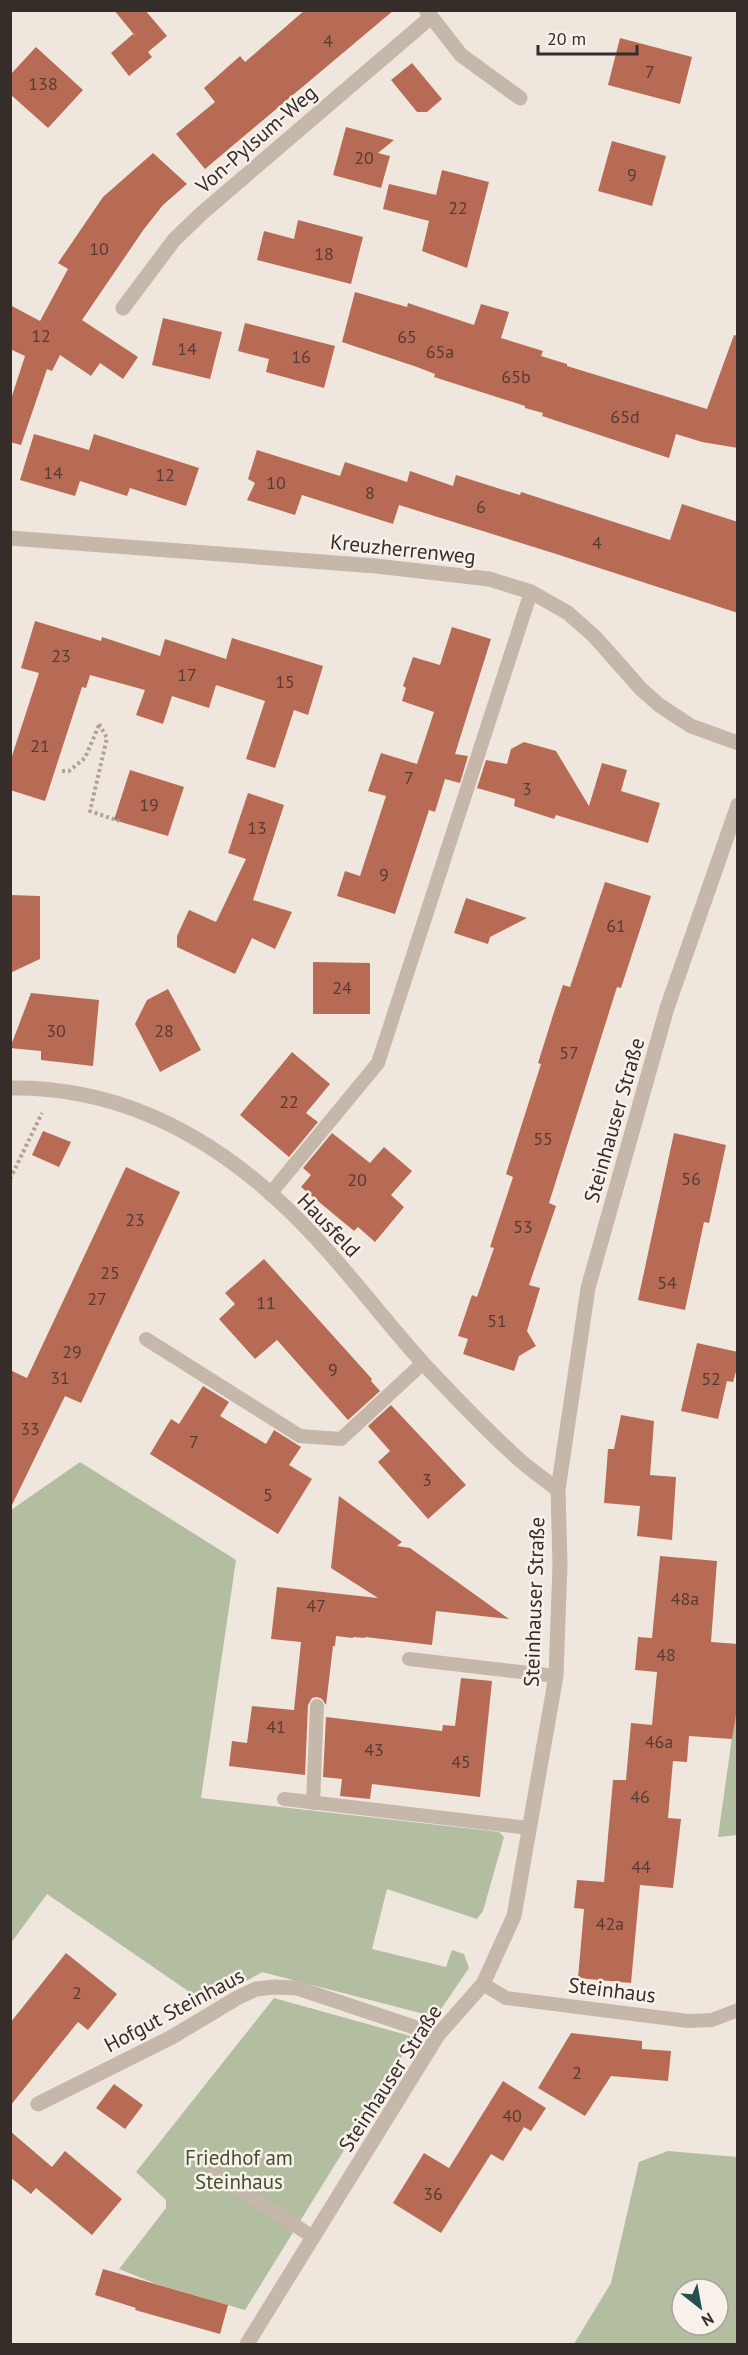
<svg xmlns="http://www.w3.org/2000/svg" width="748" height="2355" font-family="'PT Sans',sans-serif">
<style>
.green{fill:#b3bda0;fill-rule:evenodd}
.building{fill:#b76b54}
.lines{fill:none;stroke-linecap:round;stroke-linejoin:round}
.path{stroke:#b2a196;stroke-width:4;stroke-dasharray:3 3;stroke-linecap:butt}
.service{stroke:#c6b7ab;stroke-width:14}
.minor{stroke:#c6b7ab;stroke-width:15}
.labels{text-anchor:middle;dominant-baseline:central;stroke-width:5;stroke-linejoin:round;paint-order:stroke}
.number-label{font-size:18px;fill:#563c34}
.street-label{font-size:21px;fill:#352d2a;stroke:#f7f1ea}
.park-label{font-size:21px;fill:#455030;stroke:#f7f1ea}
</style>
<rect width="100%" height="100%" fill="#efe7de"/>
<g class="green">
<path d="M80 1462 236 1560 201 1798 491 1831 499 1832 504 1837 483 1911 477 1919 387 1889 372 1949 446 1967 452 1950 464 1954 469 1968 439 2012 428 2015 262 1972 207 2004 47 1894 11 1943V1510Z"/>
<path d="M737 1702V1835L718 1837Z"/>
<path d="M274 1998 414 2037 245 2310 156 2284 119 2269 166 2208V2200L136 2172Z"/>
<path d="M668 2151 737 2157V2344H574L611 2283 639 2162ZM682 2289H718V2325H682Z"/>
</g>
<g class="building">
<path d="M114 10H145L167 36 148 52 152 57 129 76 111 53 133 34 136 37Z"/>
<path d="M305 10H394L205 169 176 134 215 102 204 88 240 56 245 62Z"/>
<path d="M620 38 692 57 680 104 608 85Z"/>
<path d="M36 47 83 90 48 128 10 94V75Z"/>
<path d="M412 63 442 99 427 112H417L391 80Z"/>
<path d="M346 127 394 140 378 153 390 156 381 188 333 175Z"/>
<path d="M612 141 666 156 652 206 598 191Z"/>
<path d="M153 153 187 184 163 205 144 229 82 320 138 357 123 379 100 363 91 376 60 355 52 371 47 369 21 445 10 442V402L25 356 10 349V305L40 321 68 269 58 263 103 197Z"/>
<path d="M442 170 489 182 467 268 422 251 429 221 383 209 389 184 436 195Z"/>
<path d="M298 220 363 237 351 284 257 260 264 231 294 239Z"/>
<path d="M355 292 407 307 408 303 474 325 481 304 509 312 501 338 543 351 541 356 567 364V366L707 409 734 335 738 336V448L702 442 676 434 669 458 542 416 543 413 525 408V406L434 377 435 374 417 367 342 342Z"/>
<path d="M163 318 222 332 210 379 152 365Z"/>
<path d="M245 323 335 346 324 388 266 372 269 359 238 351Z"/>
<path d="M34 434 89 450 94 434 199 468 186 506 130 488 127 496 80 481 75 496 20 480Z"/>
<path d="M257 450 340 476 345 462 407 482 410 471 453 486 456 475 520 495 521 492 670 540 682 504 738 522V613L553 553 399 505 393 524 302 495 295 515 247 500 255 483 248 479Z"/>
<path d="M35 621 101 641 102 637 160 656 165 639 226 659 232 638 323 666 308 715 294 710 275 768 246 759 265 701 216 685 209 708 172 696 163 724 136 715 145 690 90 675 86 688 82 687 45 801 10 790V762L39 673 21 668Z"/>
<path d="M452 627 491 639 455 754 468 756 460 783 445 779 435 812 429 810 395 914 337 896 345 871 360 876 386 796 368 791 381 753 417 764 434 712 402 701 406 688 403 686 413 657 440 665Z"/>
<path d="M524 742 556 751 589 806 602 763 627 770 621 791 660 803 648 843 556 815 554 819 514 806 515 799 477 788 486 760 507 764 511 749Z"/>
<path d="M130 770 184 787 168 836 114 820Z"/>
<path d="M248 793 284 805 253 900 292 912 275 949 252 938 235 974 177 947V936L189 910 216 922 246 859 228 853Z"/>
<path d="M605 882 651 896 621 988 617 987 549 1203 556 1206 529 1285 540 1288 527 1331 536 1346 519 1356 514 1371 463 1354 468 1339 458 1336 472 1295 477 1297 494 1248 490 1247 513 1177 506 1174 541 1064 538 1063 555 1009 563 985 570 987Z"/>
<path d="M10 895 40 896V959L10 973Z"/>
<path d="M466 898 527 918 490 937 488 944 454 933Z"/>
<path d="M313 962 370 963V1014H313Z"/>
<path d="M168 989 201 1050 160 1072 135 1024 147 1000Z"/>
<path d="M31 993 99 1000 93 1066 41 1060V1051L10 1048Z"/>
<path d="M292 1052 330 1084 306 1113 318 1122 289 1157 240 1115Z"/>
<path d="M43 1131 71 1142 59 1167 32 1155Z"/>
<path d="M332 1133 370 1163 384 1147 412 1171 391 1195 404 1207 375 1242 358 1227 354 1231 301 1187 311 1175 303 1168Z"/>
<path d="M674 1133 726 1145 709 1223 704 1222 685 1310 638 1300Z"/>
<path d="M126 1167 180 1192 81 1403 65 1396 10 1509V1370L27 1378Z"/>
<path d="M264 1259 372 1379 371 1381 380 1391 348 1420 277 1340 255 1359 219 1319 235 1304 225 1293Z"/>
<path d="M697 1343 738 1352V1365L733 1382 727 1381 718 1419 681 1411Z"/>
<path d="M203 1386 229 1402 220 1416 266 1444 274 1430 301 1447 289 1465 312 1479 278 1534 150 1454 171 1419 179 1424Z"/>
<path d="M391 1405 466 1485 428 1519 378 1462 390 1451 368 1426Z"/>
<path d="M621 1415 654 1421 650 1475 676 1477 672 1540 637 1536 640 1506 604 1503 608 1449H614Z"/>
<path d="M339 1496 402 1542 397 1546 410 1548 509 1619 436 1611 432 1645 365 1637V1638L353 1637V1638L336 1636 335 1646H333L326 1705 322 1699 317 1697 312 1698 308 1705 305 1775 229 1766 232 1741 247 1743 252 1706 294 1710 301 1642 271 1639 277 1587 378 1598 331 1568Z"/>
<path d="M660 1556 717 1561 711 1642 738 1644V1703L732 1739 689 1736 687 1762 673 1761 668 1818 681 1819 673 1888 640 1885 631 1983 578 1978 584 1909 574 1908 577 1880 604 1882 613 1780H626L631 1723 652 1725 657 1672 635 1670 638 1637 652 1638Z"/>
<path d="M461 1678 492 1681 480 1797 372 1784 370 1799 340 1796 342 1779 323 1777 326 1717 442 1731 443 1725 455 1726Z"/>
<path d="M66 1953 117 1994 88 2030 78 2022 10 2106V2023Z"/>
<path d="M571 2033 642 2041V2049L671 2051 668 2081 611 2076 585 2116 538 2088Z"/>
<path d="M503 2081 546 2108 531 2131 524 2127 503 2161 491 2154 441 2233 393 2203 424 2153 449 2168Z"/>
<path d="M114 2084 143 2105 125 2129 96 2108Z"/>
<path d="M10 2131 52 2167 65 2151 122 2199 92 2235 36 2188 31 2194 10 2177Z"/>
<path d="M103 2269 228 2305 220 2334 135 2310 136 2308 95 2295Z"/>
</g>
<g class="lines">
<g class="path">
<path d="M99 724 107 738 90 811 119 821"/>
<path d="M62 771H69L85 758 99 725"/>
<path d="M10 1179 42 1113"/>
</g>
<g class="service">
<path d="M270 1194 378 1063 531 592"/>
<path d="M146 1339 300 1436 341 1439 423 1363"/>
<path d="M409 1659 556 1676"/>
<path d="M284 1799 529 1828"/>
<path d="M313 1803 317 1706"/>
<path d="M483 1984 506 1998 688 2021 712 2020 738 2010"/>
<path d="M216 2174 313 2237"/>
</g>
<g class="minor">
<path d="M426 10 461 55 520 98"/>
<path d="M123 308 174 240 202 213 431 17"/>
<path d="M10 538 376 566 489 579 531 592 568 613 595 637 641 689 659 705 691 726 738 743"/>
<path d="M10 1088C134 1086 235 1150 316 1238 353 1278 386 1322 422 1362 451 1393 481 1425 512 1453 526 1467 543 1478 558 1490"/>
<path d="M38 2104 172 2037 237 1998 256 1989 275 1987 297 1988 438 2035"/>
<path d="M247 2344 438 2035 483 1984 514 1916 556 1676 560 1564 558 1490 588 1288 667 1008 738 805"/>
</g>
</g>
<g class="labels">
<g class="number-label">
<text x="328" y="40">4</text>
<text x="650" y="71">7</text>
<text x="43" y="83">138</text>
<text x="364" y="157">20</text>
<text x="632" y="174">9</text>
<text x="458" y="207">22</text>
<text x="99" y="248">10</text>
<text x="324" y="253">18</text>
<text x="41" y="335">12</text>
<text x="407" y="336">65</text>
<text x="187" y="348">14</text>
<text x="440" y="351">65a</text>
<text x="301" y="356">16</text>
<text x="516" y="376">65b</text>
<text x="625" y="416">65d</text>
<text x="53" y="472">14</text>
<text x="165" y="474">12</text>
<text x="276" y="482">10</text>
<text x="370" y="492">8</text>
<text x="481" y="506">6</text>
<text x="597" y="542">4</text>
<text x="61" y="655">23</text>
<text x="187" y="674">17</text>
<text x="285" y="681">15</text>
<text x="40" y="745">21</text>
<text x="409" y="777">7</text>
<text x="527" y="788">3</text>
<text x="149" y="804">19</text>
<text x="257" y="827">13</text>
<text x="384" y="874">9</text>
<text x="616" y="925">61</text>
<text x="342" y="987">24</text>
<text x="56" y="1030">30</text>
<text x="164" y="1030">28</text>
<text x="569" y="1052">57</text>
<text x="289" y="1101">22</text>
<text x="543" y="1138">55</text>
<text x="691" y="1178">56</text>
<text x="357" y="1179">20</text>
<text x="135" y="1219">23</text>
<text x="523" y="1226">53</text>
<text x="110" y="1272">25</text>
<text x="667" y="1282">54</text>
<text x="97" y="1298">27</text>
<text x="266" y="1302">11</text>
<text x="497" y="1320">51</text>
<text x="72" y="1351">29</text>
<text x="333" y="1369">9</text>
<text x="60" y="1377">31</text>
<text x="711" y="1378">52</text>
<text x="30" y="1428">33</text>
<text x="194" y="1441">7</text>
<text x="427" y="1479">3</text>
<text x="268" y="1494">5</text>
<text x="685" y="1598">48a</text>
<text x="316" y="1605">47</text>
<text x="666" y="1654">48</text>
<text x="276" y="1726">41</text>
<text x="659" y="1741">46a</text>
<text x="374" y="1749">43</text>
<text x="461" y="1761">45</text>
<text x="640" y="1796">46</text>
<text x="641" y="1866">44</text>
<text x="610" y="1923">42a</text>
<text x="77" y="1992">2</text>
<text x="577" y="2072">2</text>
<text x="512" y="2115">40</text>
<text x="433" y="2193">36</text>
</g>
<g class="street-label">
<text transform="translate(256 139) rotate(-41)">Von-Pylsum-Weg</text>
<text transform="translate(403 549) rotate(6)">Kreuzherrenweg</text>
<text transform="translate(614 1120) rotate(-74)">Steinhauser Straße</text>
<text transform="translate(329 1225) rotate(46)">Hausfeld</text>
<text transform="translate(534 1602) rotate(-88)">Steinhauser Straße</text>
<text transform="translate(612 1990) rotate(7)">Steinhaus</text>
<text transform="translate(174 2010) rotate(-28)">Hofgut Steinhaus</text>
<text transform="translate(390 2078) rotate(-57)">Steinhauser Straße</text>
</g>
<g class="park-label">
<text x="239" y="2157">Friedhof am<tspan x="239" dy="24">Steinhaus</tspan></text>
</g>
</g>
<rect width="748" height="2355" fill="none" stroke="#352d2a" stroke-width="24"/>
<g transform="translate(700 2307) rotate(149)"><circle r="28" fill="#f7f1ea" stroke="#a9a39d" stroke-width="1.5"/>
<path d="M0-4.5L10 22L0 15L-10 22Z" fill="#244f51"/>
<text y="-9" font-size="16" font-weight="bold" text-anchor="middle" fill="#352d2a">N</text>
</g>
<path d="M538 45v9h99v-9" fill="none" stroke="#352d2a" stroke-width="3"/>
<text x="547" y="45" font-size="18" fill="#352d2a" stroke="#f7f1ea" stroke-width="4.5" paint-order="stroke">20 m</text>
</svg>
